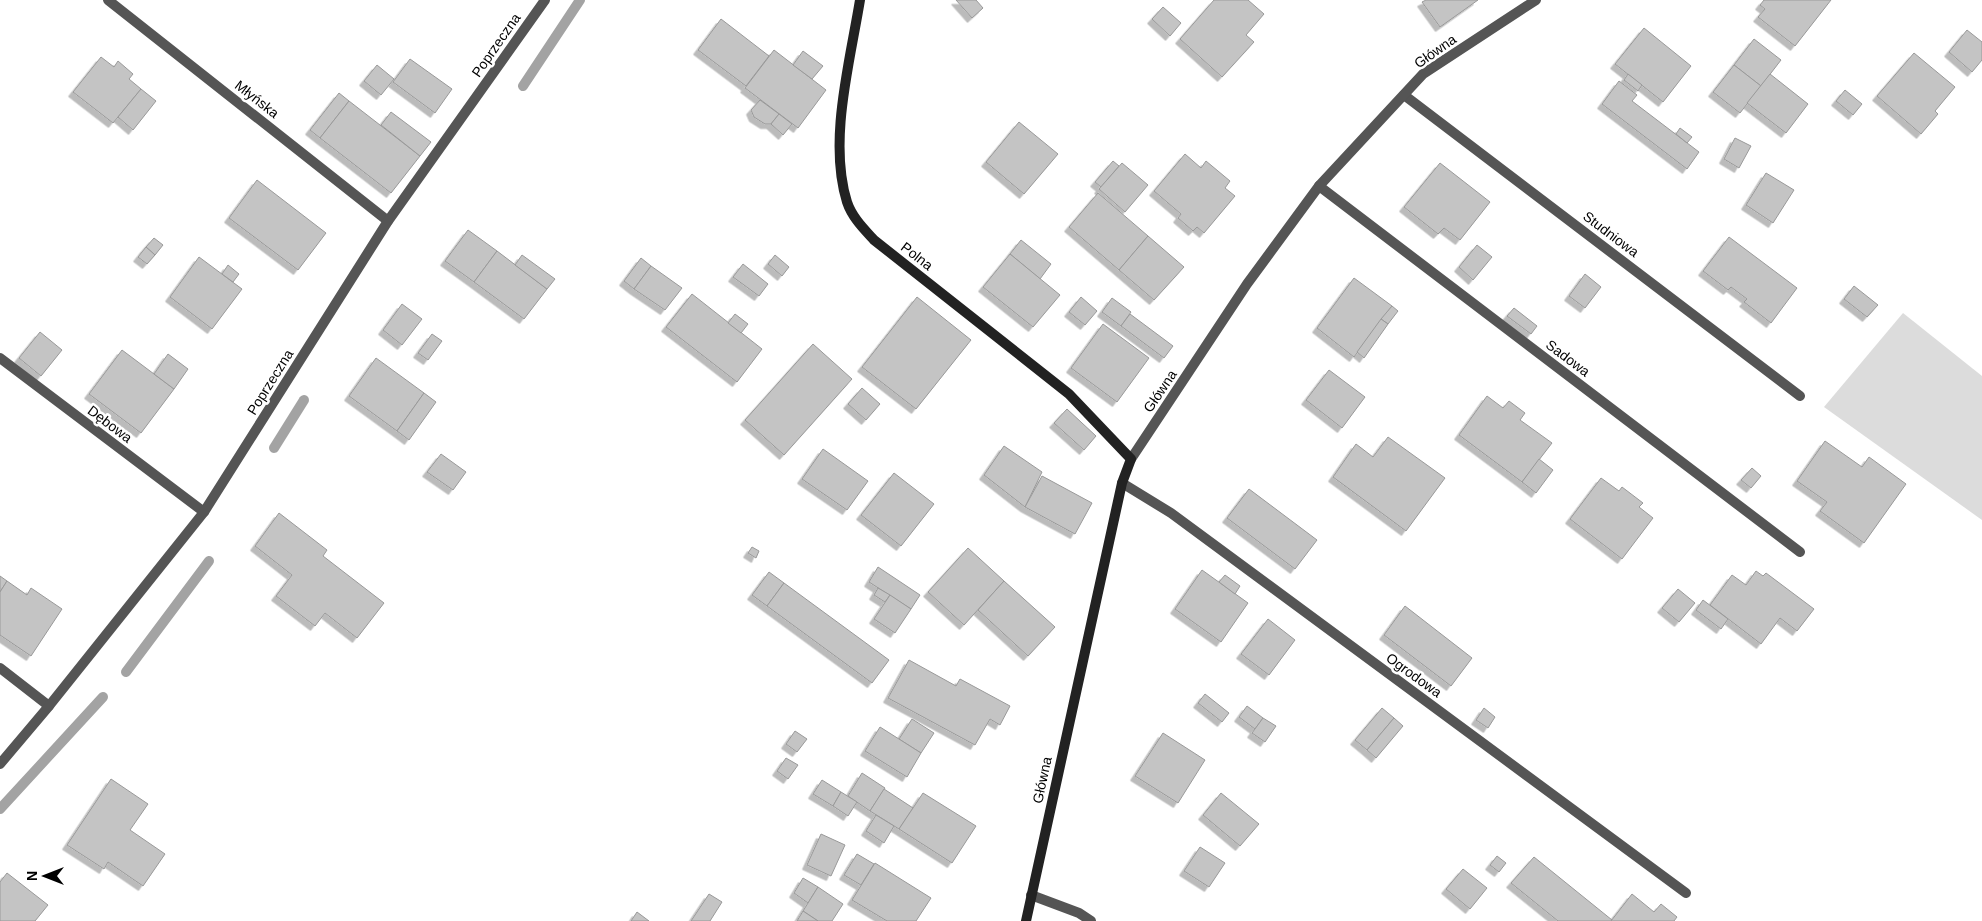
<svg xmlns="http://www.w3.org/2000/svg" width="1982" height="921" font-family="Helvetica,sans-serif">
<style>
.green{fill:#dcdcdc}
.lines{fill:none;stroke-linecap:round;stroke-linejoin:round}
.stream{stroke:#a3a3a3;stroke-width:10}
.building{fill:#c4c4c4;stroke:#999;filter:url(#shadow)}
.street{stroke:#555;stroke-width:10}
.secondary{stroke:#222;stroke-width:10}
.labels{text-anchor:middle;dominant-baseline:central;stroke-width:5;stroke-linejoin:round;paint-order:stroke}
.street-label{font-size:14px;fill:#000;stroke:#fff}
</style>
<defs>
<filter id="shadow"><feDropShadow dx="-4.5" dy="4.5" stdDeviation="0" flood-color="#0004"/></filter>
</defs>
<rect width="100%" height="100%" fill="#fff"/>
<path class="green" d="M1903 313 1982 376V520L1824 407Z"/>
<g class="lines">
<g class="stream">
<path d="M523 86 580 0"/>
<path d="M274 448 304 400"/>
<path d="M126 672 209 561"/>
<path d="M0 809 103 697"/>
</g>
</g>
<g class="building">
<path d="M956 0H976L983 8 972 18Z"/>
<path d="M1214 0H1248L1264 14 1246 35 1254 42 1222 77 1180 39Z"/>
<path d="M1426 0H1478L1440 27 1422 2Z"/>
<path d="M1764 0H1831L1795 46 1758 17 1765 9 1760 5Z"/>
<path d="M1163 7 1181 23 1170 36 1152 19Z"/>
<path d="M721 19 769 56 746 86 698 50Z"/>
<path d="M1644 28 1691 66 1663 102 1615 64Z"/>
<path d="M1967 30 1982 42V60L1972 72 1949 52Z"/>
<path d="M1754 39 1781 60 1761 86 1734 65Z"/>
<path d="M774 50 826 90 798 128 745 88Z"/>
<path d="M803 51 823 66 812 79 793 65Z"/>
<path d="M1914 53 1955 87 1935 111 1938 114 1921 134 1877 96Z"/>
<path d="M101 57 114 67 118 61 133 74 129 79 141 89 113 123 73 92Z"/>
<path d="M410 59 452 89 435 113 393 82Z"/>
<path d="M377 65 394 79 381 95 364 81Z"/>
<path d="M1734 65 1761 86 1740 113 1713 92Z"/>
<path d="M1628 74 1642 85 1638 91 1624 80Z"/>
<path d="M1770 74 1808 104 1786 133 1747 103Z"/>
<path d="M1619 81 1637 95 1632 101 1699 152 1687 169 1602 104Z"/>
<path d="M141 89 156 101 133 130 118 117Z"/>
<path d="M1845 90 1862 104 1853 115 1836 101Z"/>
<path d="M339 93 349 101 320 138 310 130Z"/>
<path d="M760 100 779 114 771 124H765L754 117 751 110Z"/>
<path d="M349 101 420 156 391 193 320 138Z"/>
<path d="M391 112 431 142 420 156 381 125Z"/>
<path d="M779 114 792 124 783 135 771 124Z"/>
<path d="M1019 122 1058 154 1024 194 986 162Z"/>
<path d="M1680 128 1692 137 1687 143 1676 134Z"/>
<path d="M1735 138 1751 146 1739 168 1724 159Z"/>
<path d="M1185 154 1201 168 1206 161 1230 181 1225 188 1235 196 1204 233 1197 227 1193 231 1178 218 1181 214 1154 191Z"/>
<path d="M1113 161 1119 166 1101 187 1095 182Z"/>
<path d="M1122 163 1148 185 1125 212 1099 189Z"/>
<path d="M1440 163 1490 202 1460 240 1444 228 1438 234 1404 207Z"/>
<path d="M1766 173 1794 190 1773 223 1746 205Z"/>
<path d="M257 180 326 233 298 270 229 218Z"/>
<path d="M1098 193 1148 236 1119 270 1069 227Z"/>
<path d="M468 230 497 251 474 282 445 261Z"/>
<path d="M1148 236 1184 267 1154 300 1119 270Z"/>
<path d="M1729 237 1797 288 1771 323 1744 302 1747 299 1731 287 1728 290 1703 271Z"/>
<path d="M154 238 163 245 155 255 146 247Z"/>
<path d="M1021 240 1051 264 1040 279 1010 254Z"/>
<path d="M1477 245 1492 257 1473 280 1459 267Z"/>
<path d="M146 247 155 255 147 264 138 257Z"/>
<path d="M497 251 547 289 524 319 474 282Z"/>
<path d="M1010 254 1060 295 1033 327 983 287Z"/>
<path d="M522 255 555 279 547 289 515 265Z"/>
<path d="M775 255 789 267 782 276 768 264Z"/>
<path d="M199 257 242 289 212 329 170 297Z"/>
<path d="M641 258 651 266 634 289 624 281Z"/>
<path d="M743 264 768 284 759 296 733 277Z"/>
<path d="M228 265 239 274 233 282 222 274Z"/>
<path d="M651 266 682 288 665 310 634 289Z"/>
<path d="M1585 274 1601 287 1585 308 1569 296Z"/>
<path d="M1354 278 1392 306 1354 357 1317 328Z"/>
<path d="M1854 286 1878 305 1867 317 1844 299Z"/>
<path d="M692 294 762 349 737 382 666 327Z"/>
<path d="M917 297 971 340 916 409 862 367Z"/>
<path d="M1081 297 1097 311 1085 325 1069 312Z"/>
<path d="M1112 298 1131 312 1121 326 1102 312Z"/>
<path d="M402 304 422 319 402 345 383 330Z"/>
<path d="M1392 306 1398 311 1388 324 1381 319Z"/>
<path d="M1514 308 1537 326 1531 334 1507 316Z"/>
<path d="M735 314 748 324 741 333 728 323Z"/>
<path d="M1130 314 1173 346 1164 358 1121 326Z"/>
<path d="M1381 319 1388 324 1364 358 1357 352Z"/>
<path d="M1103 324 1149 358 1117 402 1071 368Z"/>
<path d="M40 332 62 350 41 376 19 358Z"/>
<path d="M432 334 442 341 428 360 418 353Z"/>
<path d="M813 344 852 379 784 455 745 420Z"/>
<path d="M122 350 174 389 141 433 89 394Z"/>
<path d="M168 354 188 369 174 389 154 374Z"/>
<path d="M376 358 424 393 397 431 349 396Z"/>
<path d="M1329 370 1365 397 1342 428 1306 400Z"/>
<path d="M862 388 880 404 866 420 848 404Z"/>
<path d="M424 393 436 402 409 440 397 431Z"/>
<path d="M1487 396 1503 408 1509 401 1525 413 1520 420 1552 443 1522 482 1459 435Z"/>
<path d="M1067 409 1096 436 1084 450 1054 423Z"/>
<path d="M1388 437 1445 478 1406 531 1333 477 1356 444 1373 457Z"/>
<path d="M1825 441 1862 467 1869 457 1906 484 1864 543 1820 511 1827 502 1797 481Z"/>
<path d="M1004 446 1042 472 1025 507 984 475Z"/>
<path d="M823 449 868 481 847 510 802 479Z"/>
<path d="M441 454 466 472 453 490 427 472Z"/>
<path d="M1539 459 1553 470 1536 493 1522 482Z"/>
<path d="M1752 468 1761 476 1751 488 1741 480Z"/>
<path d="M894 473 934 504 901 546 861 515Z"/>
<path d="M1042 476 1092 503 1075 534 1025 507Z"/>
<path d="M1601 478 1619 491 1622 487 1643 503 1639 507 1653 518 1622 559 1570 519Z"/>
<path d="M1249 489 1317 540 1295 569 1227 518Z"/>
<path d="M279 513 327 550 323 556 384 603 357 638 325 613 315 626 276 596 292 575 255 546Z"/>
<path d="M752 547 759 551 756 558 748 553Z"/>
<path d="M968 548 1004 581 964 625 928 592Z"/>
<path d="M878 567 920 595 911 609 869 582Z"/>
<path d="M1202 570 1248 603 1221 642 1175 609Z"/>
<path d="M1756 571 1763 576 1766 573 1814 609 1797 631 1780 618 1761 644 1710 605 1732 575 1746 585Z"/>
<path d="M769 572 784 583 767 606 752 595Z"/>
<path d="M1225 575 1240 586 1235 594 1219 582Z"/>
<path d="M0 576 7 581 0 592Z"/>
<path d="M7 581 27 595 31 588 62 609 31 656 0 635V592Z"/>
<path d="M1004 581 1055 627 1028 656 978 610Z"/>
<path d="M784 583 889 660 872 683 767 606Z"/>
<path d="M878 588 890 595 885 602 874 595Z"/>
<path d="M1678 589 1695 603 1679 622 1662 608Z"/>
<path d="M890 595 911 609 895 633 874 619Z"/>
<path d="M1703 600 1728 619 1721 629 1696 610Z"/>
<path d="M1405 606 1472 658 1451 686 1384 635Z"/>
<path d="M1268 619 1295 640 1269 675 1241 654Z"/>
<path d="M909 660 956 686 960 679 1010 706 1000 725 990 719 975 745 888 698Z"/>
<path d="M1205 694 1229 713 1222 722 1198 703Z"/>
<path d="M1247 706 1263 718 1255 729 1239 717Z"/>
<path d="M1382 708 1394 718 1367 750 1355 740Z"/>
<path d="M1484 708 1495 717 1488 728 1476 720Z"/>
<path d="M1263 718 1276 726 1265 742 1252 733Z"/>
<path d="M1394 718 1403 726 1376 758 1367 750Z"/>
<path d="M912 719 934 733 921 753 899 739Z"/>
<path d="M880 727 921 753 907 777 865 751Z"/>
<path d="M795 731 807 739 797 752 786 744Z"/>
<path d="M1163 733 1205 760 1178 803 1135 776Z"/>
<path d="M786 758 798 765 788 779 777 771Z"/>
<path d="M862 773 885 788 870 811 848 796Z"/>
<path d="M111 779 148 804 130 830 165 854 143 886 108 862 104 869 67 845Z"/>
<path d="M822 780 841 792 833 806 813 794Z"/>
<path d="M884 789 913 808 899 829 870 811Z"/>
<path d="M841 792 857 802 848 816 833 806Z"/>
<path d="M923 793 976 826 952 863 899 829Z"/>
<path d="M1221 793 1259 824 1240 846 1203 815Z"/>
<path d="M876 815 894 826 884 843 866 831Z"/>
<path d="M821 834 845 845 831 876 807 865Z"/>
<path d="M1200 847 1225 863 1209 887 1184 871Z"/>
<path d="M857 854 874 864 861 885 844 875Z"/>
<path d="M1497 856 1506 863 1499 872 1490 865Z"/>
<path d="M1534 857 1612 920 1611 921H1558L1511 883Z"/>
<path d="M875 863 931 898 916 921H887L852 900Z"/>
<path d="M1463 869 1487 888 1470 909 1446 889Z"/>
<path d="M7 873 48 905 35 921H0V882Z"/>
<path d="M803 878 818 887 808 903 794 893Z"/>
<path d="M818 887 843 904 832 921H818L803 911Z"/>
<path d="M709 894 722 902 710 921H691Z"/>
<path d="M1632 894 1654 912 1661 904 1677 917 1674 921H1611Z"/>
<path d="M803 911 818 921H797Z"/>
<path d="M637 912 649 921H631Z"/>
</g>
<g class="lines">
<g class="street">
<path d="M108 0 388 221"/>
<path d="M1404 95 1800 396"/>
<path d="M1319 186 1800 552"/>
<path d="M0 358 204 512"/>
<path d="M1131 459 1247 284 1319 186 1423 74 1536 0"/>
<path d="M1122 483 1171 513 1686 893"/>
<path d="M0 668 49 706"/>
<path d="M0 764 49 706 204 512 388 221 545 0"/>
<path d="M1031 895 1079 913 1091 921"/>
</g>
<path class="secondary" d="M860 0C850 62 828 141 847 202 852 217 863 228 874 240L1069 394 1131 459 1122 483 1026 921"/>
</g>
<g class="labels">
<g class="street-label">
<text transform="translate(496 45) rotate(-55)">Poprzeczna</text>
<text transform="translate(1435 51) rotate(-35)">Główna</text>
<text transform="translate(257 99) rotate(38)">Młyńska</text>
<text transform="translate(1611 234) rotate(37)">Studniowa</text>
<text transform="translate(917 256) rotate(38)">Polna</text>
<text transform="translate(1568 358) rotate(37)">Sadowa</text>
<text transform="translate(270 382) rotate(-58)">Poprzeczna</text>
<text transform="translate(1160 391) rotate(-56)">Główna</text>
<text transform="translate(110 424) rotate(37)">Dębowa</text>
<text transform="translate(1414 675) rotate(36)">Ogrodowa</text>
<text transform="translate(1042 780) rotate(-78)">Główna</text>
</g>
</g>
<g transform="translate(45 876) rotate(270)" stroke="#ffffff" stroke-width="4" paint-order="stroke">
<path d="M0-4L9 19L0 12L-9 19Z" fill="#000000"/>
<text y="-8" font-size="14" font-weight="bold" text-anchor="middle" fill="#000000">N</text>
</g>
</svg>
